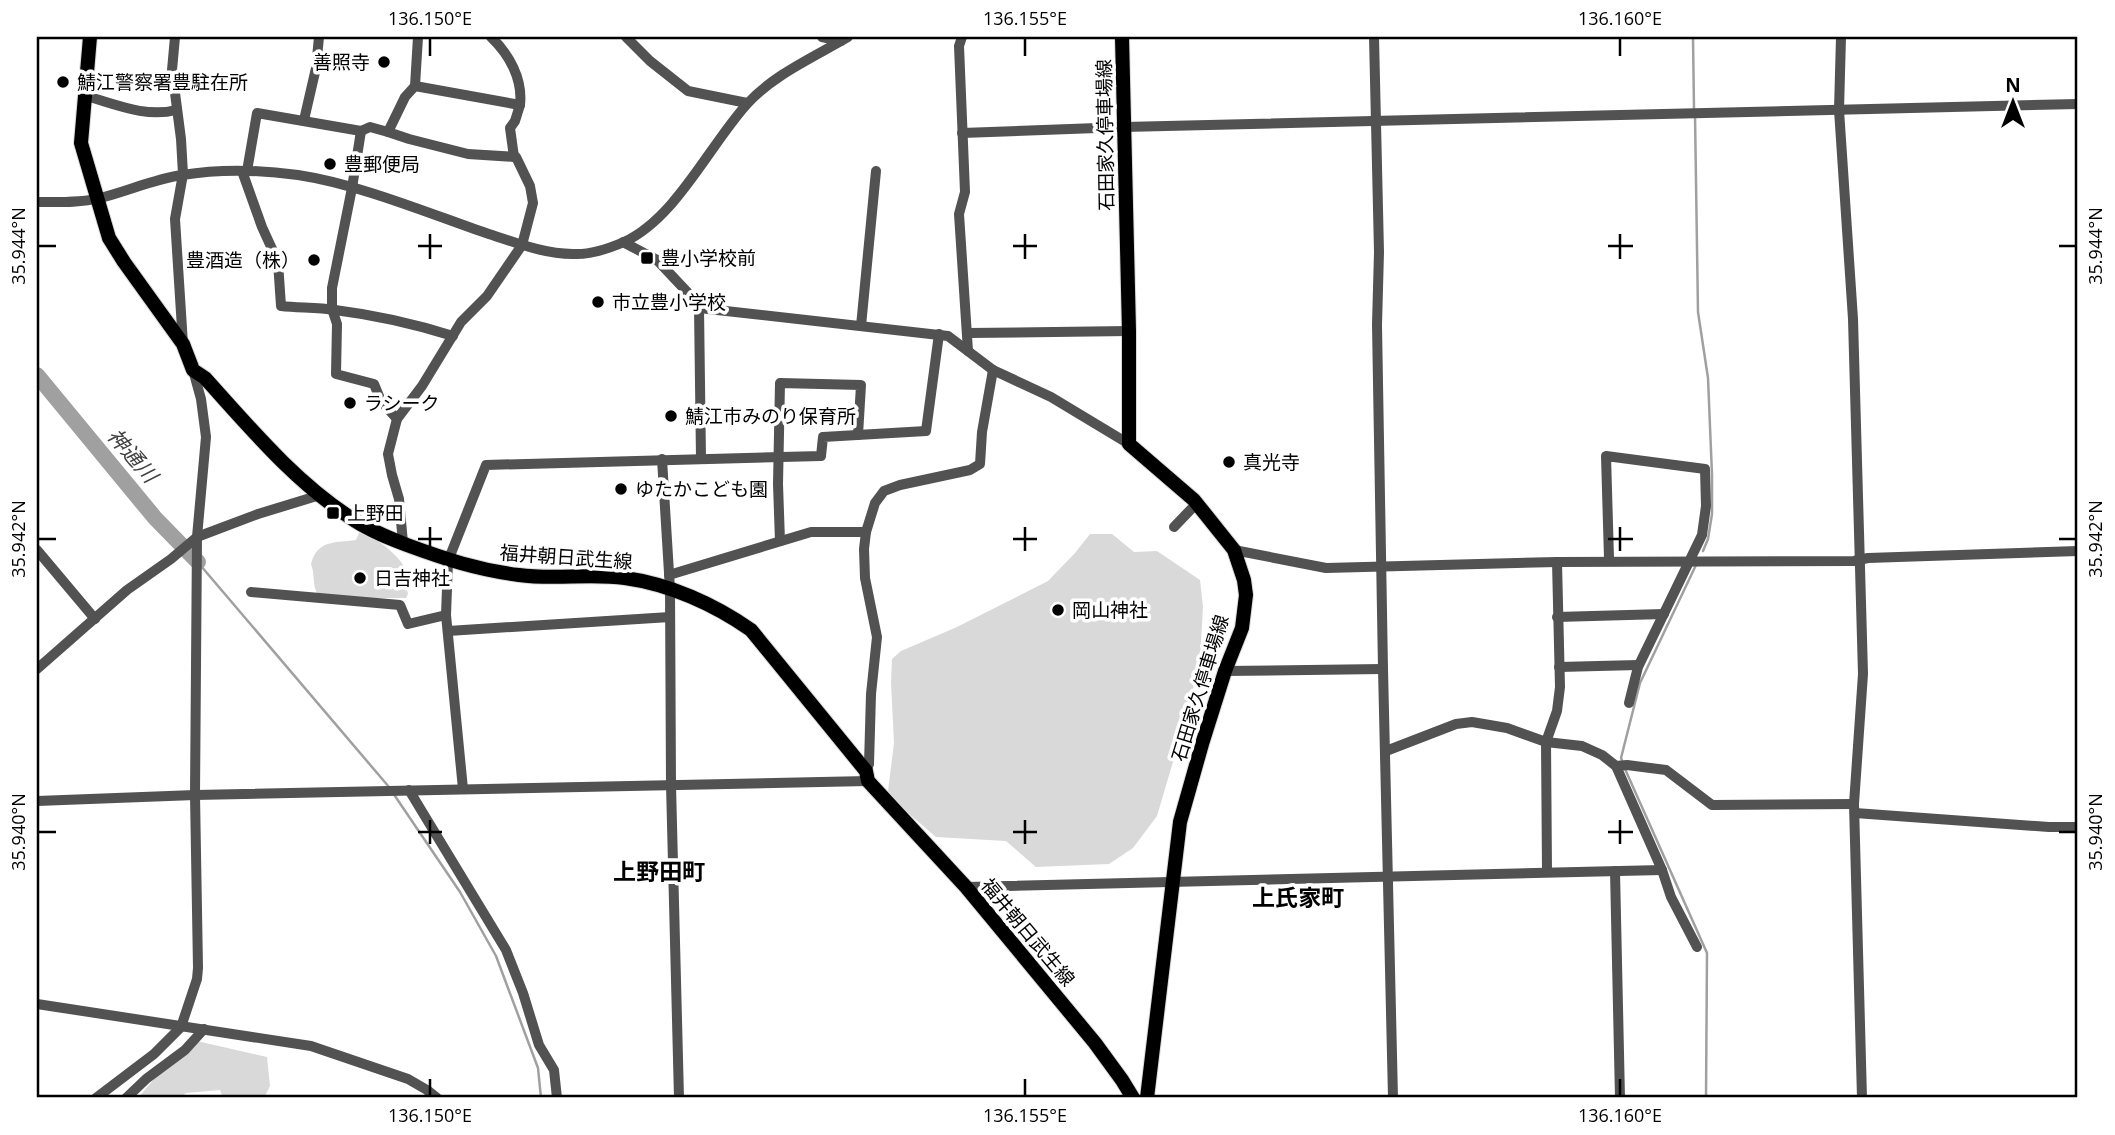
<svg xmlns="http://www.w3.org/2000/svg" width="2115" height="1135" font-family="'Open Sans','Noto Sans JP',sans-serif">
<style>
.green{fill:#d9d9d9}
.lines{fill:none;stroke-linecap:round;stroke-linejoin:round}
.stream{stroke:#a0a0a0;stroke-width:2.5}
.river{stroke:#a0a0a0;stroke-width:16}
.major-casing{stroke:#dbdbdb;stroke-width:16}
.minor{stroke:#525252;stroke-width:10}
.major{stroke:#000;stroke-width:14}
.ticks{fill:none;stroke:#000;stroke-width:2.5}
.poi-dot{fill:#000;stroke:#fff;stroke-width:2.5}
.labels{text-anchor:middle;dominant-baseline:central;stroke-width:7;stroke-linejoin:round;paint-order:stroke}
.poi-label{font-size:19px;fill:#000;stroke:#fff;text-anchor:start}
.street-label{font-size:19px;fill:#000;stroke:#fff}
.water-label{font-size:21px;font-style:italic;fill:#414141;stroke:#fff}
.quarter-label{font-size:23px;font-weight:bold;fill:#000;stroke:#fff}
.neatline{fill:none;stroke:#000;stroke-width:2.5}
.ticks-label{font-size:18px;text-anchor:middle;fill:#000}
</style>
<rect width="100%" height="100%" fill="#fff"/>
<g class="green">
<path d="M364 532C378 540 401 556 406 571L391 575 389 577C399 581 407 582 408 594L406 598H353L317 593C312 583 315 574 311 564 317 539 337 543 356 540L359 533Z"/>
<path d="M1090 534H1112L1134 552 1157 551 1200 580 1203 607 1200 658 1188 711 1157 816 1133 848 1109 864 1036 867 1006 841 936 837 900 806 888 791 894 743 891 683 892 659 901 651 957 627 1048 581 1075 553Z"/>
<path d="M188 1039 267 1057 270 1086 264 1098H223L220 1090 186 1093 180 1098H138Z"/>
</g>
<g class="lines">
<g class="stream">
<path d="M1693 37 1694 109"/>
<path d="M1695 115 1698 312 1708 378 1712 475V514L1708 539 1703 551"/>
<path d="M201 566 389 787"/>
<path d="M1623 763 1621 758 1640 683 1696 565"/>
<path d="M1625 769 1707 953 1706 1098"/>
<path d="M395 796 460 892 496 956 538 1068 541 1098"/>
</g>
<path class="river" d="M37 375 155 518 198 562"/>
<g class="major-casing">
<g id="major">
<path d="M90 37 81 143 109 238 124 262 183 344 193 370 205 378C251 429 296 483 354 520 371 531 389 538 407 545 445 559 478 570 519 575 554 580 590 573 625 578 669 584 714 604 751 630L866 771 868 781 966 887 1095 1043 1122 1080 1133 1098"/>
<path d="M1122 37 1129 331V444L1194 500 1234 550 1244 580 1246 595 1242 628 1225 671 1202 744 1180 822 1147 1098"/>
</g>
</g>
<g class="minor">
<path d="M175 37 172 70 181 139 183 174 175 219 183 344"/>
<path d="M626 37 650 61 688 91 747 103"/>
<path d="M822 37 841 41"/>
<path d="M962 37 959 46 965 192 959 214 968 351"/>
<path d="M1374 37 1379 252 1377 325 1383 669 1393 1098"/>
<path d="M1841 37 1839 110 1853 319 1863 674 1854 804 1862 1098"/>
<path d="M415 86 520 105C523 79 509 54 491 37"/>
<path d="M86 96C115 104 146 118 176 110"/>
<path d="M304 120 316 68 319 37"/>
<path d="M361 131 352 188 332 288V309L337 324 336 374 374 384 381 401 397 419"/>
<path d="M962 133 1124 127 2078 104"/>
<path d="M514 157 510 128 515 121 520 105"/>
<path d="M242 171 262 227 278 262 281 306C299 308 317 307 335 310 375 315 415 324 453 336"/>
<path d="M247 171 257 113 361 131 370 127 388 132"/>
<path d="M37 202C57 202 80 203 100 198 128 191 154 179 182 175 219 169 261 170 298 175 358 184 428 213 486 233 514 242 543 254 573 254 589 255 610 248 624 242 676 218 709 146 747 104 773 75 814 57 848 37"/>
<path d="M623 242 657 260 690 295 699 308 701 459"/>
<path d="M699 308 948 336 993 370 1051 397 1129 444"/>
<path d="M861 326 876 171"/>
<path d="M968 333 1129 331"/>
<path d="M662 459 670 589 671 785 679 1098"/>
<path d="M1174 527 1197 503"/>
<path d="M780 541 778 484 780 383 861 385 858 435"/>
<path d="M403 543 399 499 392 475 388 454 397 419 422 386 461 322 487 296 522 245 533 203 530 186 516 157 468 154 409 139 388 132 405 97 415 86 418 37"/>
<path d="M37 550 95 619"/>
<path d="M1234 550 1326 568 1557 562 1854 561 1868 558 2078 551"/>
<path d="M1609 558 1606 456 1705 469 1706 506 1702 535 1638 667 1629 703"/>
<path d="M669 575 811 532H866"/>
<path d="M251 592 400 605 408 624 446 615"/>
<path d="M1557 617 1664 614"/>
<path d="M448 631 670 617"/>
<path d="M1559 667 1638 665"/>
<path d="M37 669 127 590 171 559 197 537 258 514 320 495"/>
<path d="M1225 671 1383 669"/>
<path d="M1386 751 1456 724 1472 722 1507 728 1546 742 1582 746 1602 755 1616 766 1662 870 1671 897 1697 947"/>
<path d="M1616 766 1627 765 1666 770 1712 805 1854 804"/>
<path d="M866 771 869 764 871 694 877 637 865 578 864 549 866 532 875 503 884 491 900 485 970 470 980 464 982 432 993 370"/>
<path d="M463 789 446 615 448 561 486 465 821 456 823 437 926 431 939 334"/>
<path d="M409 790 506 950 523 993 539 1045 554 1070 557 1098"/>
<path d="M37 801 195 795 868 781"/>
<path d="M1855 813 2049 827H2078"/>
<path d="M1615 871 1620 1098"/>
<path d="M1547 872 1546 742 1557 711 1560 687 1557 562"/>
<path d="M966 887 1662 870"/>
<path d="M37 1004 311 1046 408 1079 427 1090 437 1098"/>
<path d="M96 1098 154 1054 181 1027 197 979 198 968 195 795 197 537 206 437 201 399 193 370"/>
<path d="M126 1098 146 1079 185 1050 204 1029"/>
</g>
<use href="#major" class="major"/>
</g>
<path class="ticks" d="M430 38V56M1025 38V56M1620 38V56M430 234V259M1025 234V259M1620 234V259M38 246H56M418 246H442M1013 246H1037M1608 246H1633M2059 246H2076M430 527V551M1025 527V551M1620 527V551M38 539H56M418 539H442M1013 539H1037M1608 539H1633M2059 539H2076M430 820V844M1025 820V844M1620 820V844M38 832H56M418 832H442M1013 832H1037M1608 832H1633M2059 832H2076M430 1079V1096M1025 1079V1096M1620 1079V1096"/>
<g class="poi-dot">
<circle cx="384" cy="62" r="7"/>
<circle cx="63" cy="82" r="7"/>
<circle cx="330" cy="164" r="7"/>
<rect x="640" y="251" width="14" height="14" rx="3.5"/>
<circle cx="314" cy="260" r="7"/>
<circle cx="598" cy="302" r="7"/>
<circle cx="350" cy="403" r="7"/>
<circle cx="671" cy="416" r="7"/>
<circle cx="1229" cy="462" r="7"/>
<circle cx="621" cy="489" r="7"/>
<rect x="326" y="506" width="14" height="14" rx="3.5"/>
<circle cx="360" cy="578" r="7"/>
<circle cx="1058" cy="610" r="7"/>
</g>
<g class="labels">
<g class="poi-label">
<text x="370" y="62" text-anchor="end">善照寺</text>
<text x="77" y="82">鯖江警察署豊駐在所</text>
<text x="344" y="164">豊郵便局</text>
<text x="661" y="258">豊小学校前</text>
<text x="300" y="260" text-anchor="end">豊酒造（株）</text>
<text x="612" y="302">市立豊小学校</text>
<text x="364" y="403">ラシーク</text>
<text x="685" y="416">鯖江市みのり保育所</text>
<text x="1243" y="462">真光寺</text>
<text x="635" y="489">ゆたかこども園</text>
<text x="347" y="513">上野田</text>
<text x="374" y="578">日吉神社</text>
<text x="1072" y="610">岡山神社</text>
</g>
<g class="street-label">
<text transform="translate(1105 135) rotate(-91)">石田家久停車場線</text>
<text transform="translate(566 557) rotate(4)">福井朝日武生線</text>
<text transform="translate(1200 688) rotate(-73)">石田家久停車場線</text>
<text transform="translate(1028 932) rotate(50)">福井朝日武生線</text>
</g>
<g class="water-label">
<text transform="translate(133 455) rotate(49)">神通川</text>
</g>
<g class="quarter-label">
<text x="659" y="871">上野田町</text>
<text x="1298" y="897">上氏家町</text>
</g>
</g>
<rect width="2115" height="1135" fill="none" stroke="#ffffff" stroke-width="77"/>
<g transform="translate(2013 102)" stroke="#ffffff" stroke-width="5" paint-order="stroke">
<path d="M0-5L12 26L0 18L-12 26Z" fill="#000000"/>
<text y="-10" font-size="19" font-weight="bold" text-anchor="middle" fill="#000000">N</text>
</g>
<rect x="38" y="38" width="2038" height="1058" class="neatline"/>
<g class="ticks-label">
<text x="430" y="25">136.150°E</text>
<text x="1025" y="25">136.155°E</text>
<text x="1620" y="25">136.160°E</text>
<text transform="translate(19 246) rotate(-90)" y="6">35.944°N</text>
<text transform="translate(2096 246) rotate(-90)" y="6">35.944°N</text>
<text transform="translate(19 539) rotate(-90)" y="6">35.942°N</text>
<text transform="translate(2096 539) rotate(-90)" y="6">35.942°N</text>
<text transform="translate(19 832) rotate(-90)" y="6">35.940°N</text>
<text transform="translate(2096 832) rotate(-90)" y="6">35.940°N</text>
<text x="430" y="1122">136.150°E</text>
<text x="1025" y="1122">136.155°E</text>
<text x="1620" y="1122">136.160°E</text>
</g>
</svg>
